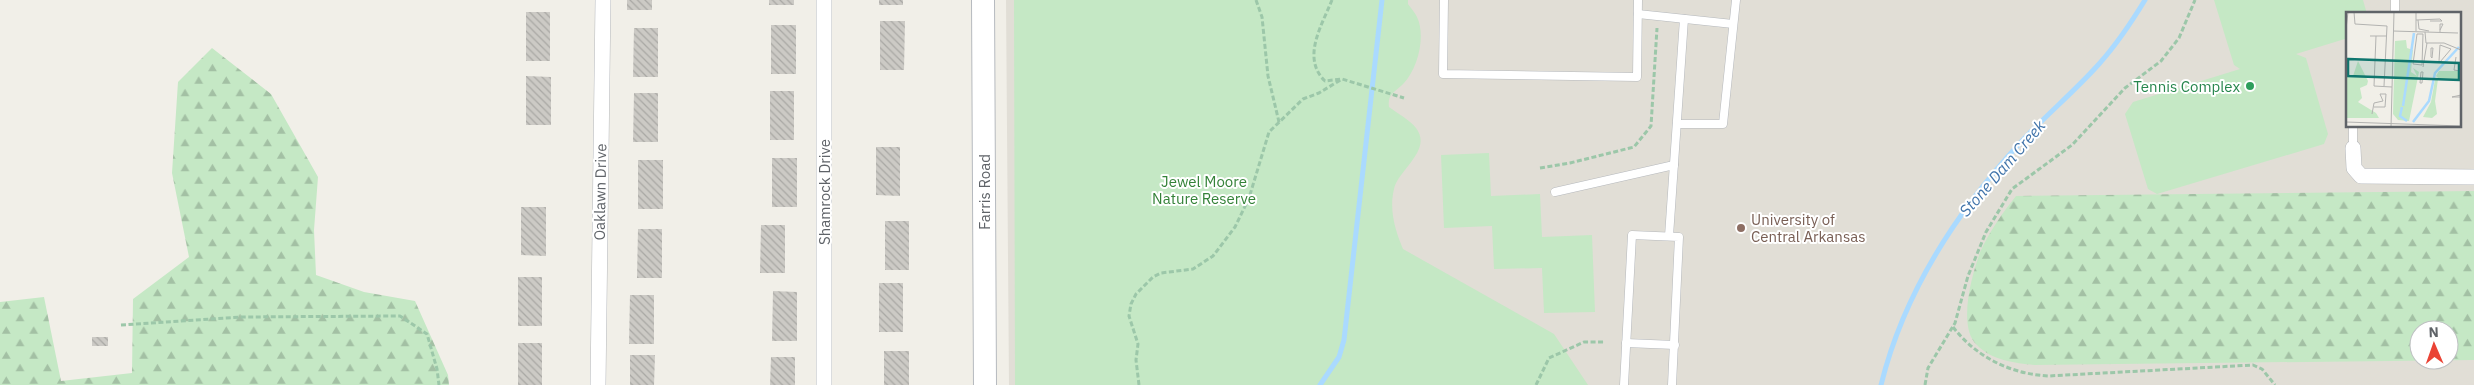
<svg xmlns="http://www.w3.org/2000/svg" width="2474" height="385" font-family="'IBM Plex Sans',sans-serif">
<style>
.education{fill:#e1ded6;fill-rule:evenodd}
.green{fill:#c5e8c5}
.forest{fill:url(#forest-firs);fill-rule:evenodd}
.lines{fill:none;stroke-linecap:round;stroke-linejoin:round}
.stream{stroke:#aadaff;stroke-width:5}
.building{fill:url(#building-back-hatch)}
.lane-casing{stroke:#b5b8bc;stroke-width:9}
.street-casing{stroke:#b5b8bc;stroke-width:16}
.secondary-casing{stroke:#b6babf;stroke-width:24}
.path{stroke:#9cc7a9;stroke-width:3;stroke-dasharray:5 2.5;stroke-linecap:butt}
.lane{stroke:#fff;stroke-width:8}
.street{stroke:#fff;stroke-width:15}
.secondary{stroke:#fff;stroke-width:22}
.leisure-dot{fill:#2e9e5b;stroke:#fff;stroke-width:2}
.education-dot{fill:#8d6e63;stroke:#fff;stroke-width:2}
.labels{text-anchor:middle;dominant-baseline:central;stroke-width:4;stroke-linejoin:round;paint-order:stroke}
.leisure-label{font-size:15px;fill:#27864d;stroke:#fff;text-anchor:end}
.park-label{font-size:15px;fill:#348238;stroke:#fff}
.street-label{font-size:15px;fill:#5f6368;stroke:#fff}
.education-label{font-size:15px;fill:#785e54;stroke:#fff;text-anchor:start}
.water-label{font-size:16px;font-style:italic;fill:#4174aa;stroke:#fff}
.inset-river{fill:none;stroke:#aadaff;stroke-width:2.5}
.inset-road{fill:none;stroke:#b3b3b1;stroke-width:1}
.view{fill:#0f766e;fill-opacity:0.15;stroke:#0f766e;stroke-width:2.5}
.inset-edge{fill:none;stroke:#5f6368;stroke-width:2.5}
</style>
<defs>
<pattern id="forest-firs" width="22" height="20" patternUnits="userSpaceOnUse" patternTransform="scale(1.25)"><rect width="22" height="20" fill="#c5e8c5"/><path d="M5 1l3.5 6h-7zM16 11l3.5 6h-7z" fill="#a3c0a4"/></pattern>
<pattern id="building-back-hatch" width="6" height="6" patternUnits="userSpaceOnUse" patternTransform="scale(1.25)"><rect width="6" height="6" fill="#cccac5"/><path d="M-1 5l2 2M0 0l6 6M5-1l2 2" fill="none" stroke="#a9a8a4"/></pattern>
</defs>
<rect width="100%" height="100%" fill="#f1efe8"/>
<path class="education" d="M1006 0H2474V385H1009ZM2348 14H2460V126H2348ZM2419 330H2449V360H2419Z"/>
<g class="green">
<path d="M1014 0H1408V4C1411 8 1415 13 1417 17 1426 36 1418 68 1404 83 1396 92 1387 93 1389 107 1397 113 1410 120 1416 128 1433 150 1398 170 1394 189 1389 210 1395 230 1403 249L1554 334 1588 385H1015Z"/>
<path d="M2214 0H2363L2367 14H2348V38L2296 54 2306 58 2328 134 2324 144 2157 194 2148 189 2125 114 2133 102 2240 69 2234 65Z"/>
<path d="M1489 153 1491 196 1540 194 1542 237 1592 235 1595 312 1544 313 1542 268 1494 269 1492 226 1444 228 1441 155Z"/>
</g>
<g class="forest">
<path d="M212 48 271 94 318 177 314 230 316 275 364 292 415 301 448 375 449 385H0V302L44 297 61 381 132 373 133 299 189 257 172 173 178 82Z"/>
<path d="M2474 191V360L2034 365C2015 363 1991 360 1977 345 1957 327 1972 273 1981 250 1990 231 2003 212 2016 196ZM2419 330H2449V360H2419Z"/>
</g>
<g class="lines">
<g class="stream">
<path d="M1320 385 1339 357 1344 340 1382 0"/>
<path d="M1881 385C1904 292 1957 211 2021 142 2046 115 2074 92 2099 64 2117 44 2131 23 2145 0"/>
</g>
</g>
<g class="building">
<rect x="627" y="0" width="25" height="10"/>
<rect x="769" y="0" width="25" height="5"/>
<rect x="879" y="0" width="24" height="5"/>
<rect x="526" y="12" width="24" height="49"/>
<path d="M880 21H905L904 70H880Z"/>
<rect x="771" y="25" width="25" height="49"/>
<path d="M634 28H658V77H633Z"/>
<path d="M526 76 551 77V125H526Z"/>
<rect x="770" y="91" width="24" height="49"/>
<path d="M634 93H658V142H633Z"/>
<path d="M876 147H900V196L876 195Z"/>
<rect x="772" y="158" width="25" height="49"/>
<rect x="638" y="160" width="25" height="49"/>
<path d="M521 207H546V256L521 255Z"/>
<rect x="885" y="221" width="24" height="49"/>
<path d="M761 225H785V273H760Z"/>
<path d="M638 229H662V278H637Z"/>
<rect x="518" y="277" width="24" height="49"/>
<rect x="879" y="283" width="24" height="49"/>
<path d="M773 291 797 292V341H772Z"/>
<path d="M630 295H654V344H629Z"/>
<rect x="92" y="337" width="16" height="9"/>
<rect x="518" y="343" width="24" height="42"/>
<rect x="884" y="351" width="25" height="34"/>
<path d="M630 355H655L654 385H630Z"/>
<path d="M771 357H795V385H770Z"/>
</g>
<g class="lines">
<g class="lane-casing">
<g id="lane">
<path d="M1444 0 1443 74 1637 77 1638 0"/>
<path d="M2395 0V14"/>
<path d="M1638 14 1733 24"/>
<path d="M1677 124H1723L1736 0"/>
<path d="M2353 126V148"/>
<path d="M1555 192 1674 165"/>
<path d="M1669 236 1684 19"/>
<path d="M1626 343 1675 345"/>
<path d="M1624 385 1632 235 1679 237 1672 385"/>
</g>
</g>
<g class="street-casing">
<g id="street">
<path d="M824 0V385"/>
<path d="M2353 148 2354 168 2361 176 2474 177"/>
<path d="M598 385 603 0"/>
</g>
</g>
<g class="secondary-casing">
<path id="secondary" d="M983 0 985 385"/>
</g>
<g class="path">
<path d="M1256 0 1262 17 1268 76 1279 122"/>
<path d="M1332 0C1322 25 1301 58 1325 81L1342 79 1404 98"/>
<path d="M1540 168 1570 163 1634 147 1651 126 1657 28"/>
<path d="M121 325 241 317 400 316 427 334 437 369 439 385"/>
<path d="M1953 327C1976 357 2011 374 2048 376L2253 365 2262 369 2275 385"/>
<path d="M1139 385 1136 360 1138 344 1129 316 1131 304 1136 294 1153 277 1161 273 1193 269 1213 256 1235 227 1249 198 1269 132 1303 99 1319 93 1342 79"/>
<path d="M1536 385 1549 358 1584 342H1605"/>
<path d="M1925 385 1928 368 1955 323 1968 276 1986 232 2012 189 2072 145 2125 88 2161 61 2179 38 2195 0"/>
</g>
<use href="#lane" class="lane"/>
<use href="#street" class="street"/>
<use href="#secondary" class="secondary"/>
</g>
<circle class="leisure-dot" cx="2250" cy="86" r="5"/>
<circle class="education-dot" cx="1741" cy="228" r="5"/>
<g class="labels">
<g class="leisure-label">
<text x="2240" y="86">Tennis Complex</text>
</g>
<g class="park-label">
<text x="1204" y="181">Jewel Moore<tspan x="1204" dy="17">Nature Reserve</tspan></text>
</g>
<g class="street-label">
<text transform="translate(600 192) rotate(-89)">Oaklawn Drive</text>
<text transform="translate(824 192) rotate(-90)">Shamrock Drive</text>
<text transform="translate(984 192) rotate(-90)">Farris Road</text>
</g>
<g class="education-label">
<text x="1751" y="219">University of<tspan x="1751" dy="17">Central Arkansas</tspan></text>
</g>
<g class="water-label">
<text transform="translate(2002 168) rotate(-49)">Stone Dam Creek</text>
</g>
</g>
<g transform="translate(2346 12)">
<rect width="115" height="115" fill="#f1efe8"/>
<path d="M60 28 61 36 67 38 65 60 71 64 67 56 73 60 63 109 52 108 47 102 49 29Z" fill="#c5e8c5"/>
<path d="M12 49 22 69 21 73 14 76 16 86 12 90 30 101 33 106H0V61L7 64ZM93 59H115V67H93L90 64ZM92 67 89 89 91 102 86 106 77 105 85 90 89 68Z" fill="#c5e8c5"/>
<path class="inset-river" d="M57 94 68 21M56 95 54 104 61 109M67 110 83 89 89 61 113 35"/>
<path class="inset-road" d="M8 0 9 12 41 14 38 74M70 8 94 7 96 9H84M72 8 73 17 83 19M0 17 2 0M47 19 112 21M70 19V0M79 20 80 31H98L115 38 114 59M94 20V12H97L94 18M71 22H77L76 53 67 52ZM24 24H40M30 24 28 74 46 75M94 33 105 37 94 50 93 49ZM85 36H87L86 46 85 45ZM110 45 108 58 114 59M77 55 81 31M75 60H77L76 71H74ZM115 83 106 85H115M26 102 28 91 37 89 34 82H40L39 95H28M0 110 115 114M45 115 48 0"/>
<path class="view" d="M2 47 113 51V68L2 64Z"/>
<rect width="115" height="115" class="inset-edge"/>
</g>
<g transform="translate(2434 345) rotate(358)"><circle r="24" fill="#ffffff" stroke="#bfc1c3"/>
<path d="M0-4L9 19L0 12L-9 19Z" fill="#ea4335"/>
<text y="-8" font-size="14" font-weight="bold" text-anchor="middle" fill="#5f6368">N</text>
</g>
</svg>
